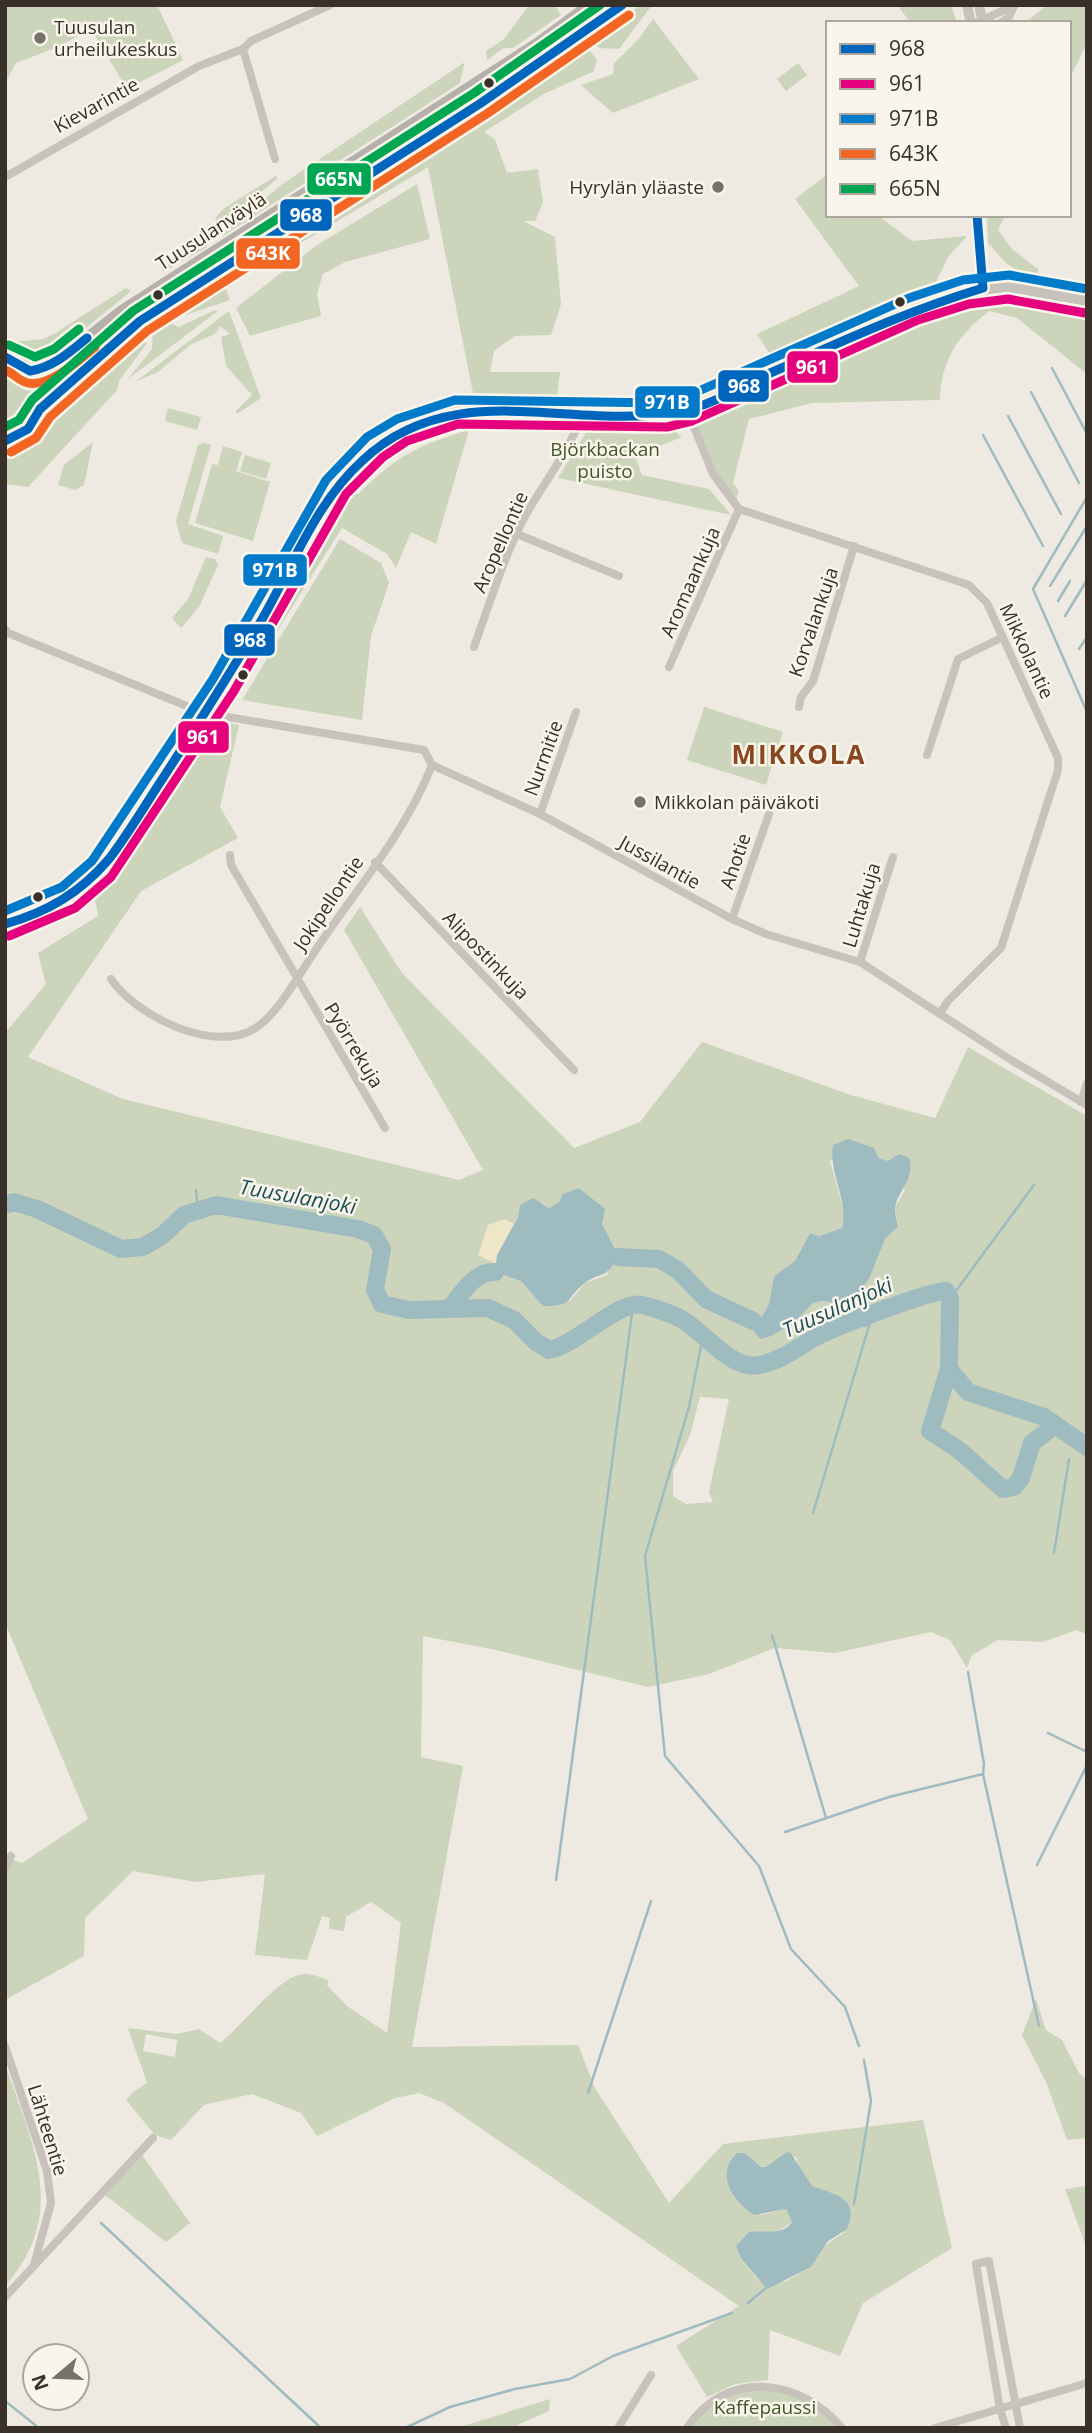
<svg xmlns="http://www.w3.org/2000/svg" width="1092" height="2433" font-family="'Open Sans',sans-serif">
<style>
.green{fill:#ccd4bc;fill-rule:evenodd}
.sand{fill:#efe6c8}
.water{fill:#9ebbc0}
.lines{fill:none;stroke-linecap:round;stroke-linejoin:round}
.stream{stroke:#9ebbc0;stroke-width:2.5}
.river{stroke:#9ebbc0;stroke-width:18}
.minor{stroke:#c7c2bb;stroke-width:8}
.tertiary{stroke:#c7c2bb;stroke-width:10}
.primary{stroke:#b6b0aa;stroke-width:12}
.bus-1-casing{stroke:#faf5ea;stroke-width:14}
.bus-2-casing{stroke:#faf5ea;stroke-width:14}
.bus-3-casing{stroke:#faf5ea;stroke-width:14}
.bus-4-casing{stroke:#faf5ea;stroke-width:14}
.bus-5-casing{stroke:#faf5ea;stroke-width:14}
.bus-1{stroke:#0065bd;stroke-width:9}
.bus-2{stroke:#e5007d;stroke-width:9}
.bus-3{stroke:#007ac9;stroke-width:9}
.bus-4{stroke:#f26522;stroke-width:9}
.bus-5{stroke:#00a651;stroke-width:9}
.poi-dot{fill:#78716a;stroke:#faf5ea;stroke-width:2.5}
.bus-dot{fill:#383029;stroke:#faf5ea;stroke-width:2.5}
.labels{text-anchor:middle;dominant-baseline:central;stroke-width:5;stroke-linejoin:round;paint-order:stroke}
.poi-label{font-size:19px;fill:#383029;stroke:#faf5ea;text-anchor:start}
.street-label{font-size:19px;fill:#383029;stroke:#faf5ea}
.park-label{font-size:19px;fill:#42572c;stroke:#faf5ea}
.water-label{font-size:21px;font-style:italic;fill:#1d4f5b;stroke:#faf5ea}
.district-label{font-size:26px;font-weight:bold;letter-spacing:2px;fill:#894720;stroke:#faf5ea}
.line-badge{stroke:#faf5ea;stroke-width:2.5}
.badge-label{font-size:19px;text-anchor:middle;font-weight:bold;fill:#fff}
</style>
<rect width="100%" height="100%" fill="#eeeae2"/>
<g class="green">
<path d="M5 5H157L183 60 127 89 91 29 58 47 16 63 5 83Z"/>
<path d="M529 5H555L561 15 513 48H504L487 60 486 51 504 39Z"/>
<path d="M652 5 619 49 599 48 591 38 640 6Z"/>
<path d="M897 5H951L957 23H911Z"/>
<path d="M1047 5H1087V43L1069 80V23H1025Z"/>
<path d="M653 19 699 79 613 113 581 85 613 74 614 63 638 40Z"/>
<path d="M570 28 574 32 468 104 227 258 225 253Z"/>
<path d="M584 43 597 60 594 71 544 94 484 132 495 140 507 173 538 169 543 203 535 221H523L555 237 561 304 551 335 515 336 494 351 490 372H560L557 395 473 393 428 167 259 268 235 271 513 93Z"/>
<path d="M465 62 460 83 223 236 222 233 281 185Z"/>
<path d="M798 63 807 75 786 91 777 79Z"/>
<path d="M828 174V215H877L912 241 967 236 948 257 936 282 771 356 757 334 859 286 795 199Z"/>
<path d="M277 175V179L215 229 216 217 223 209Z"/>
<path d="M417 184 430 239 345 262 323 274 317 294 321 316 250 336 236 308 314 247Z"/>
<path d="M987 215H1005L998 230 1012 249 1039 270 1032 280 1006 263 988 243Z"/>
<path d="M205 244 207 247 163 272 161 267Z"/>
<path d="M216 258 218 263 136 316 48 393 46 378 134 311Z"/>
<path d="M218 280H223L230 300 177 318 172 312Z"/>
<path d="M126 288 131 291 48 359 32 360 12 342 43 339 54 334Z"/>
<path d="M1020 295 1087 307V374L1017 318 989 311C958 335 941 360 940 400L812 403 749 419 733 483 739 491 736 500C717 477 703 448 694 419L702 411 863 339 921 321 940 311 984 297Z"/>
<path d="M215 310 218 311 128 379 152 349 153 331 167 322 179 327Z"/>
<path d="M229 311 261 398 237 414 236 411 252 395 226 366 221 337 230 334 220 326 215 334 190 345 158 372 135 382Z"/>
<path d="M139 334 147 343 119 381 117 390 28 487 5 484 7 457C15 449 26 445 33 437 65 400 96 359 139 334Z"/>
<path d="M5 365C40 377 44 424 5 434Z"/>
<path d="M168 408 201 417 197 430 165 421Z"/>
<path d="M670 428 682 437 635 456 642 475 709 489 731 515 558 478 587 431 635 434Z"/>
<path d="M469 430 436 544 411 532 396 568 387 554 342 528 263 653 265 627 316 544 313 540 345 486 358 494C400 454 414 447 469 430Z"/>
<path d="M93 442 84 485 75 490 58 485 64 465Z"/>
<path d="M203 443 211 445 188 524 223 536 218 554 182 543 176 521 198 445Z"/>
<path d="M223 446 242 452 236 471 270 482 253 541 195 523 212 464 218 465Z"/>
<path d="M245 455 271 463 266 479 240 471Z"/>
<path d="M340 539 381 563 389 583 371 636 362 720 242 700Z"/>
<path d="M206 557 215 559 218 565 199 607 181 628 172 618 188 599Z"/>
<path d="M704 707 783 732 766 785 687 760Z"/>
<path d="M224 723 239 725 220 807 238 838 141 891 28 1057 123 1099 459 1180 483 1170 344 930 360 907 402 973 574 1148 640 1122 702 1042 851 1095 935 1118 968 1047 1087 1116V1635L1076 1630 1043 1642 998 1640 972 1655 967 1668 950 1640 931 1632 835 1653 775 1648 709 1674 648 1687 496 1650 423 1636 421 1757 463 1766 412 2047 578 2045 595 2088 669 2203 723 2144 923 2120 952 2248 863 2303 840 2356 770 2330 768 2380 735 2384 707 2397 676 2346 739 2306 444 2103 419 2093 395 2098 317 2136 301 2113 252 2094 204 2105 171 2140 155 2135 126 2100 133 2092 147 2083 128 2028 177 2034 199 2029 220 2043C241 2027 279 1976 303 1974 311 1973 322 1978 329 1981L327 1985 347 2006 387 2033 401 1923 371 1902 346 1917 344 1931 329 1929 330 1918 322 1916 307 1960 255 1955 265 1874 196 1882 133 1871 85 1918 84 1956 5 2000V1857L22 1863 88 1819 5 1623V1033L46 984 38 953 98 916 95 899 115 875 197 735 215 742ZM874 1148 879 1158 888 1161 905 1190 895 1207 898 1227 885 1239 870 1277 851 1303 822 1301 813 1303 795 1321 771 1336 753 1322 761 1318 769 1304 774 1276 795 1261 810 1233 819 1236 842 1228 845 1214 830 1161ZM559 1202 602 1224 613 1251 607 1275 585 1283 570 1301 532 1292 521 1281 496 1272 488 1225 505 1219 514 1224 518 1216 543 1203 549 1208ZM700 1397 729 1399 709 1492 713 1502 686 1504 673 1496V1471L690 1435ZM146 2034 177 2040 175 2057 143 2051ZM745 2153 761 2167 773 2164 782 2154 796 2157C798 2164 800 2173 805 2179 818 2199 842 2182 850 2218L843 2233 821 2248 811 2267 786 2281 760 2282 741 2258 757 2231 777 2232 792 2222 786 2209 760 2215Z"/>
<path d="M1036 1999 1046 2030 1062 2040 1079 2073 1087 2079V2138L1067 2140 1046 2082 1022 2035Z"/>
<path d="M5 2064C32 2143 70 2214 5 2286Z"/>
<path d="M142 2155 190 2223 166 2242 105 2195Z"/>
<path d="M1087 2186V2249L1065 2189Z"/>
<path d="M762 2385 805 2396 842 2428H687L712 2401Z"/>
<path d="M550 2399 549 2411 511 2428H457Z"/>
</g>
<path class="sand" d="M505 1219 514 1224 497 1255 496 1264 478 1255 488 1225Z"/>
<g class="water">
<path d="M848 1139 874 1148 879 1158 888 1161 899 1154 909 1158C915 1181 897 1191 895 1209 895 1214 897 1221 898 1227L885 1239 870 1277 851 1304 822 1301 813 1303 795 1322 771 1336 760 1339 754 1331 753 1321 761 1318 769 1304 774 1276 795 1261 810 1233 819 1236 842 1228C849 1199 828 1174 833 1145Z"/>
<path d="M579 1188 605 1209 602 1224 619 1257C602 1282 603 1270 585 1283 565 1298 575 1306 543 1306L521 1281 495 1272 497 1255 518 1217 520 1205 533 1198 549 1208 559 1202 563 1194Z"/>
<path d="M790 2152 812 2186C833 2194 861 2197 847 2229L827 2242 811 2267 767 2289 741 2258 736 2246 749 2232C765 2229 781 2237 792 2222L786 2209 754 2215C734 2201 714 2176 737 2153H745L761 2167C774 2167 778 2153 790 2152Z"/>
</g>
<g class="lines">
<g class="stream">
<path d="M1052 368 1087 434"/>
<path d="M1031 392 1079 483"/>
<path d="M1008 416 1061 514"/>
<path d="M983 435 1043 546"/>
<path d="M1087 497 1033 589 1087 712"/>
<path d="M1050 586 1087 526"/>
<path d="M1058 601 1070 581"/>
<path d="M1065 616 1087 580"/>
<path d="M1079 649 1087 637"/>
<path d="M196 1190 198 1211"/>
<path d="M950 1299 1034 1185"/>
<path d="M703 1336 689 1407 645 1556 665 1756 759 1866 791 1949 845 2007 859 2046"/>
<path d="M813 1513 872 1316"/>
<path d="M1054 1553 1069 1459"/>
<path d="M772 1635 826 1818"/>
<path d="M968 1672 984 1764 983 1774"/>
<path d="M1048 1733 1087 1752"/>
<path d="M785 1832 889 1797 983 1774 1039 2026"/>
<path d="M1037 1865 1087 1765"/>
<path d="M556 1880 633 1306"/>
<path d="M588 2093 651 1901"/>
<path d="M854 2204 871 2101 864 2060"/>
<path d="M101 2223 321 2428"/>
<path d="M748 2303 766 2288"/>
<path d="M5 2401 39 2428"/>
<path d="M405 2428 450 2407 515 2389 570 2379 613 2356 732 2313"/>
</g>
<g class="river">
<path d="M5 1205 14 1202 37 1209 121 1249 143 1247 163 1235 184 1215 216 1205 358 1229 374 1235 382 1249 375 1290 382 1304 409 1310 488 1308 514 1320 536 1342 549 1350C577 1345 619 1299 643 1305 656 1309 672 1313 683 1320 705 1333 732 1371 759 1365 781 1361 798 1347 816 1337 832 1328 932 1290 946 1291L950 1299 949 1369 968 1392 1044 1417 1087 1447"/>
<path d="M619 1257 659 1259 678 1270 706 1299 753 1321"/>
<path d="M851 1304 865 1318"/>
<path d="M449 1309C462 1294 474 1271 495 1272"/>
<path d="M949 1369 930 1431 959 1450 1003 1489 1014 1487 1021 1478 1032 1443 1054 1426"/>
</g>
<g class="minor">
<path d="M976 23 1015 5"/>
<path d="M1000 23 1009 17 1014 6"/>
<path d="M243 49 275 159"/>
<path d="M5 177 199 66 243 49 251 41 330 5"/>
<path d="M687 410 713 474 739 509 969 585 987 603 1058 758V770L1001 948 948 1001 940 1013"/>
<path d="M517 534 619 576"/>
<path d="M5 629 8 633 204 713 424 750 432 765 540 814 732 919 766 934 860 962 1011 1060 1087 1105"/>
<path d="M474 647C489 605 503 560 523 520 538 491 575 443 581 415"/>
<path d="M669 667 739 509"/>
<path d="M799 707 801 697 813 681 854 546"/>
<path d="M927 755 958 659 1003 637"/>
<path d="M540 814 576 712"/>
<path d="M230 855 231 865 385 1128"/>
<path d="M375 862 574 1070"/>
<path d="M732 919 769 814"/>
<path d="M860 962 893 857"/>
<path d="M111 979C135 1015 215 1056 257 1027 278 1013 301 972 315 951 355 891 406 832 432 765"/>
<path d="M1081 1102 1087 1083"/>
<path d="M5 1868 11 1856"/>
<path d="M5 2046 47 2171 51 2203 34 2265"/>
<path d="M5 2297 153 2138"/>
<path d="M618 2428 651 2375"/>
<path d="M687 2428C726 2368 801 2378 842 2428"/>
<path d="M935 2428 1087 2383"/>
<path d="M1006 2428 1000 2409 976 2264 989 2261 1020 2428"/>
</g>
<g class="tertiary">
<path d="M967 5 971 23"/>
<path d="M979 5 983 23"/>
<path d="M977 215 983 288"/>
<path d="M5 345 17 361"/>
<path d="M5 924 49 908 69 897 101 869 223 685 336 487 375 447 402 430 456 412 664 415 687 410 914 309 966 292 1008 287 1087 301"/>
</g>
<g class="primary">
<path d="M5 357C52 367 50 430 5 441"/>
<path d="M30 371 51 367 122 311 537 44 590 5"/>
<path d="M40 409 140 321 481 103 622 5"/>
</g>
<g class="bus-1-casing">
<g id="bus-1">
<path d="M5 357 30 371C53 367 69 353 87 338"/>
<path d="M5 441 28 429 40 409 140 321 481 103 622 5"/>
<path d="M5 924C48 912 81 892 109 859 129 833 145 805 163 778 198 724 233 670 265 614 294 562 317 502 362 461 455 373 573 433 683 411 713 405 749 382 777 370 847 339 910 310 983 288L977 215"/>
</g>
</g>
<g class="bus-2-casing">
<path id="bus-2" d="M9 936 75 908 111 877 234 691 346 494 383 457 407 441 458 424 667 427 692 421 918 320 969 304 1008 299 1085 313"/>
</g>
<g class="bus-3-casing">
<path id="bus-3" d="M5 911 62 887 92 861 213 679 326 480 367 437 397 419 455 400 663 403 683 398 909 298 963 280 1009 275 1087 289"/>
</g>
<g class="bus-4-casing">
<g id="bus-4">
<path d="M5 370C13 373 17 379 25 382 45 391 81 359 95 347"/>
<path d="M11 452 36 438 50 417 147 331 488 113 629 15"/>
</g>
</g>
<g class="bus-5-casing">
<g id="bus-5">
<path d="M9 345 35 357 54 349 79 329"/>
<path d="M5 427 19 420 32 400 133 311 474 93 600 5"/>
</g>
</g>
<use href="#bus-1" class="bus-1"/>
<use href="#bus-2" class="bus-2"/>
<use href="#bus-3" class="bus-3"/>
<use href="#bus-4" class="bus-4"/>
<use href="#bus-5" class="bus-5"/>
</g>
<g class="poi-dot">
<circle cx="40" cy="38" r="7"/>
<circle cx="718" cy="187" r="7"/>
<circle cx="640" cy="802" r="7"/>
</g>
<g class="bus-dot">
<circle cx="489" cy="83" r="6"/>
<circle cx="158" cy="295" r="6"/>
<circle cx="900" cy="302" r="6"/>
<circle cx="243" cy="675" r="6"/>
<circle cx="38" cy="897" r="6"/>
</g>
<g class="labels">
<g class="poi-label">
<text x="54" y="27">Tuusulan<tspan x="54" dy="22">urheilukeskus</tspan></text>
<text x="704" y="187" text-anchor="end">Hyrylän yläaste</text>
<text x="654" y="802">Mikkolan päiväkoti</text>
</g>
<g class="street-label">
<text transform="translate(96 105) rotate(-29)">Kievarintie</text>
<text transform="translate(211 231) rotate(-33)">Tuusulanväylä</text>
<text transform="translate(500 542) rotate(-66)">Aropellontie</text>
<text transform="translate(690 582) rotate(-66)">Aromaankuja</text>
<text transform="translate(813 622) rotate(-71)">Korvalankuja</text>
<text transform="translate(1027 651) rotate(65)">Mikkolantie</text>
<text transform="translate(543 758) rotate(-70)">Nurmitie</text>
<text transform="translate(735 861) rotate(-71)">Ahotie</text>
<text transform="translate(660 862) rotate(29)">Jussilantie</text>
<text transform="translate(328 903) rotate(-56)">Jokipellontie</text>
<text transform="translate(861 905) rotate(-73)">Luhtakuja</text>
<text transform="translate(486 955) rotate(46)">Alipostinkuja</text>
<text transform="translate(354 1045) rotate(59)">Pyörrekuja</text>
<text transform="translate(48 2130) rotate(73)">Lähteentie</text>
</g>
<g class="park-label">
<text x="605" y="449">Björkbackan<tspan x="605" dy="22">puisto</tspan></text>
<text x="765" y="2407">Kaffepaussi</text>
</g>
<g class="water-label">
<text transform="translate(298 1196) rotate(10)">Tuusulanjoki</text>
<text transform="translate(837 1307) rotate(-24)">Tuusulanjoki</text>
</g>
<g class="district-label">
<text x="799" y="754">MIKKOLA</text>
</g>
</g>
<g class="line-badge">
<rect x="306" y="162" width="66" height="34" rx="7" fill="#00a651"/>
<rect x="279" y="198" width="54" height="34" rx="7" fill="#0065bd"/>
<rect x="235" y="237" width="66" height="33" rx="7" fill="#f26522"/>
<rect x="786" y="350" width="53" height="34" rx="7" fill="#e5007d"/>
<rect x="717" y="369" width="53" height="34" rx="7" fill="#0065bd"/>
<rect x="634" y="385" width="67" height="34" rx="7" fill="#007ac9"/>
<rect x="242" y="553" width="66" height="34" rx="7" fill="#007ac9"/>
<rect x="223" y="623" width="53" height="34" rx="7" fill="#0065bd"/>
<rect x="177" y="720" width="53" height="34" rx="7" fill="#e5007d"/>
</g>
<g class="badge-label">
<text x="339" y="186">665N</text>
<text x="306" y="222">968</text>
<text x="268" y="260">643K</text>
<text x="812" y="374">961</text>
<text x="744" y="393">968</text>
<text x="667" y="409">971B</text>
<text x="275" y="577">971B</text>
<text x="250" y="647">968</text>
<text x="203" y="744">961</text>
</g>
<rect width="1092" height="2433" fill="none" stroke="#383029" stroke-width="14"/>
<rect x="826" y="21" width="245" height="196" fill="#faf5ea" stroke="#aca69d" stroke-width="2"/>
<rect x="840" y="44" width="35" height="10" fill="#0065bd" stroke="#aca69d" stroke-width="2"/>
<text x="889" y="56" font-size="21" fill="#383029">968</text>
<rect x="840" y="79" width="35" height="10" fill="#e5007d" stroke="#aca69d" stroke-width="2"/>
<text x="889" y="91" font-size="21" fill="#383029">961</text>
<rect x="840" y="114" width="35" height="10" fill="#007ac9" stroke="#aca69d" stroke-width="2"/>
<text x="889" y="126" font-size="21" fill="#383029">971B</text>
<rect x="840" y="149" width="35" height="10" fill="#f26522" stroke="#aca69d" stroke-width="2"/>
<text x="889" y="161" font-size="21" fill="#383029">643K</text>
<rect x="840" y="184" width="35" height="10" fill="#00a651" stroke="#aca69d" stroke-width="2"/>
<text x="889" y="196" font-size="21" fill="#383029">665N</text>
<g transform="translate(56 2377) rotate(251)"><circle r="33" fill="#faf5ea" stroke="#aca69d" stroke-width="2"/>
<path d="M0-5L12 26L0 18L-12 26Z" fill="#78716a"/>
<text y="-10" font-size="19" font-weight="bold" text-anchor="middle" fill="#383029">N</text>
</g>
</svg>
